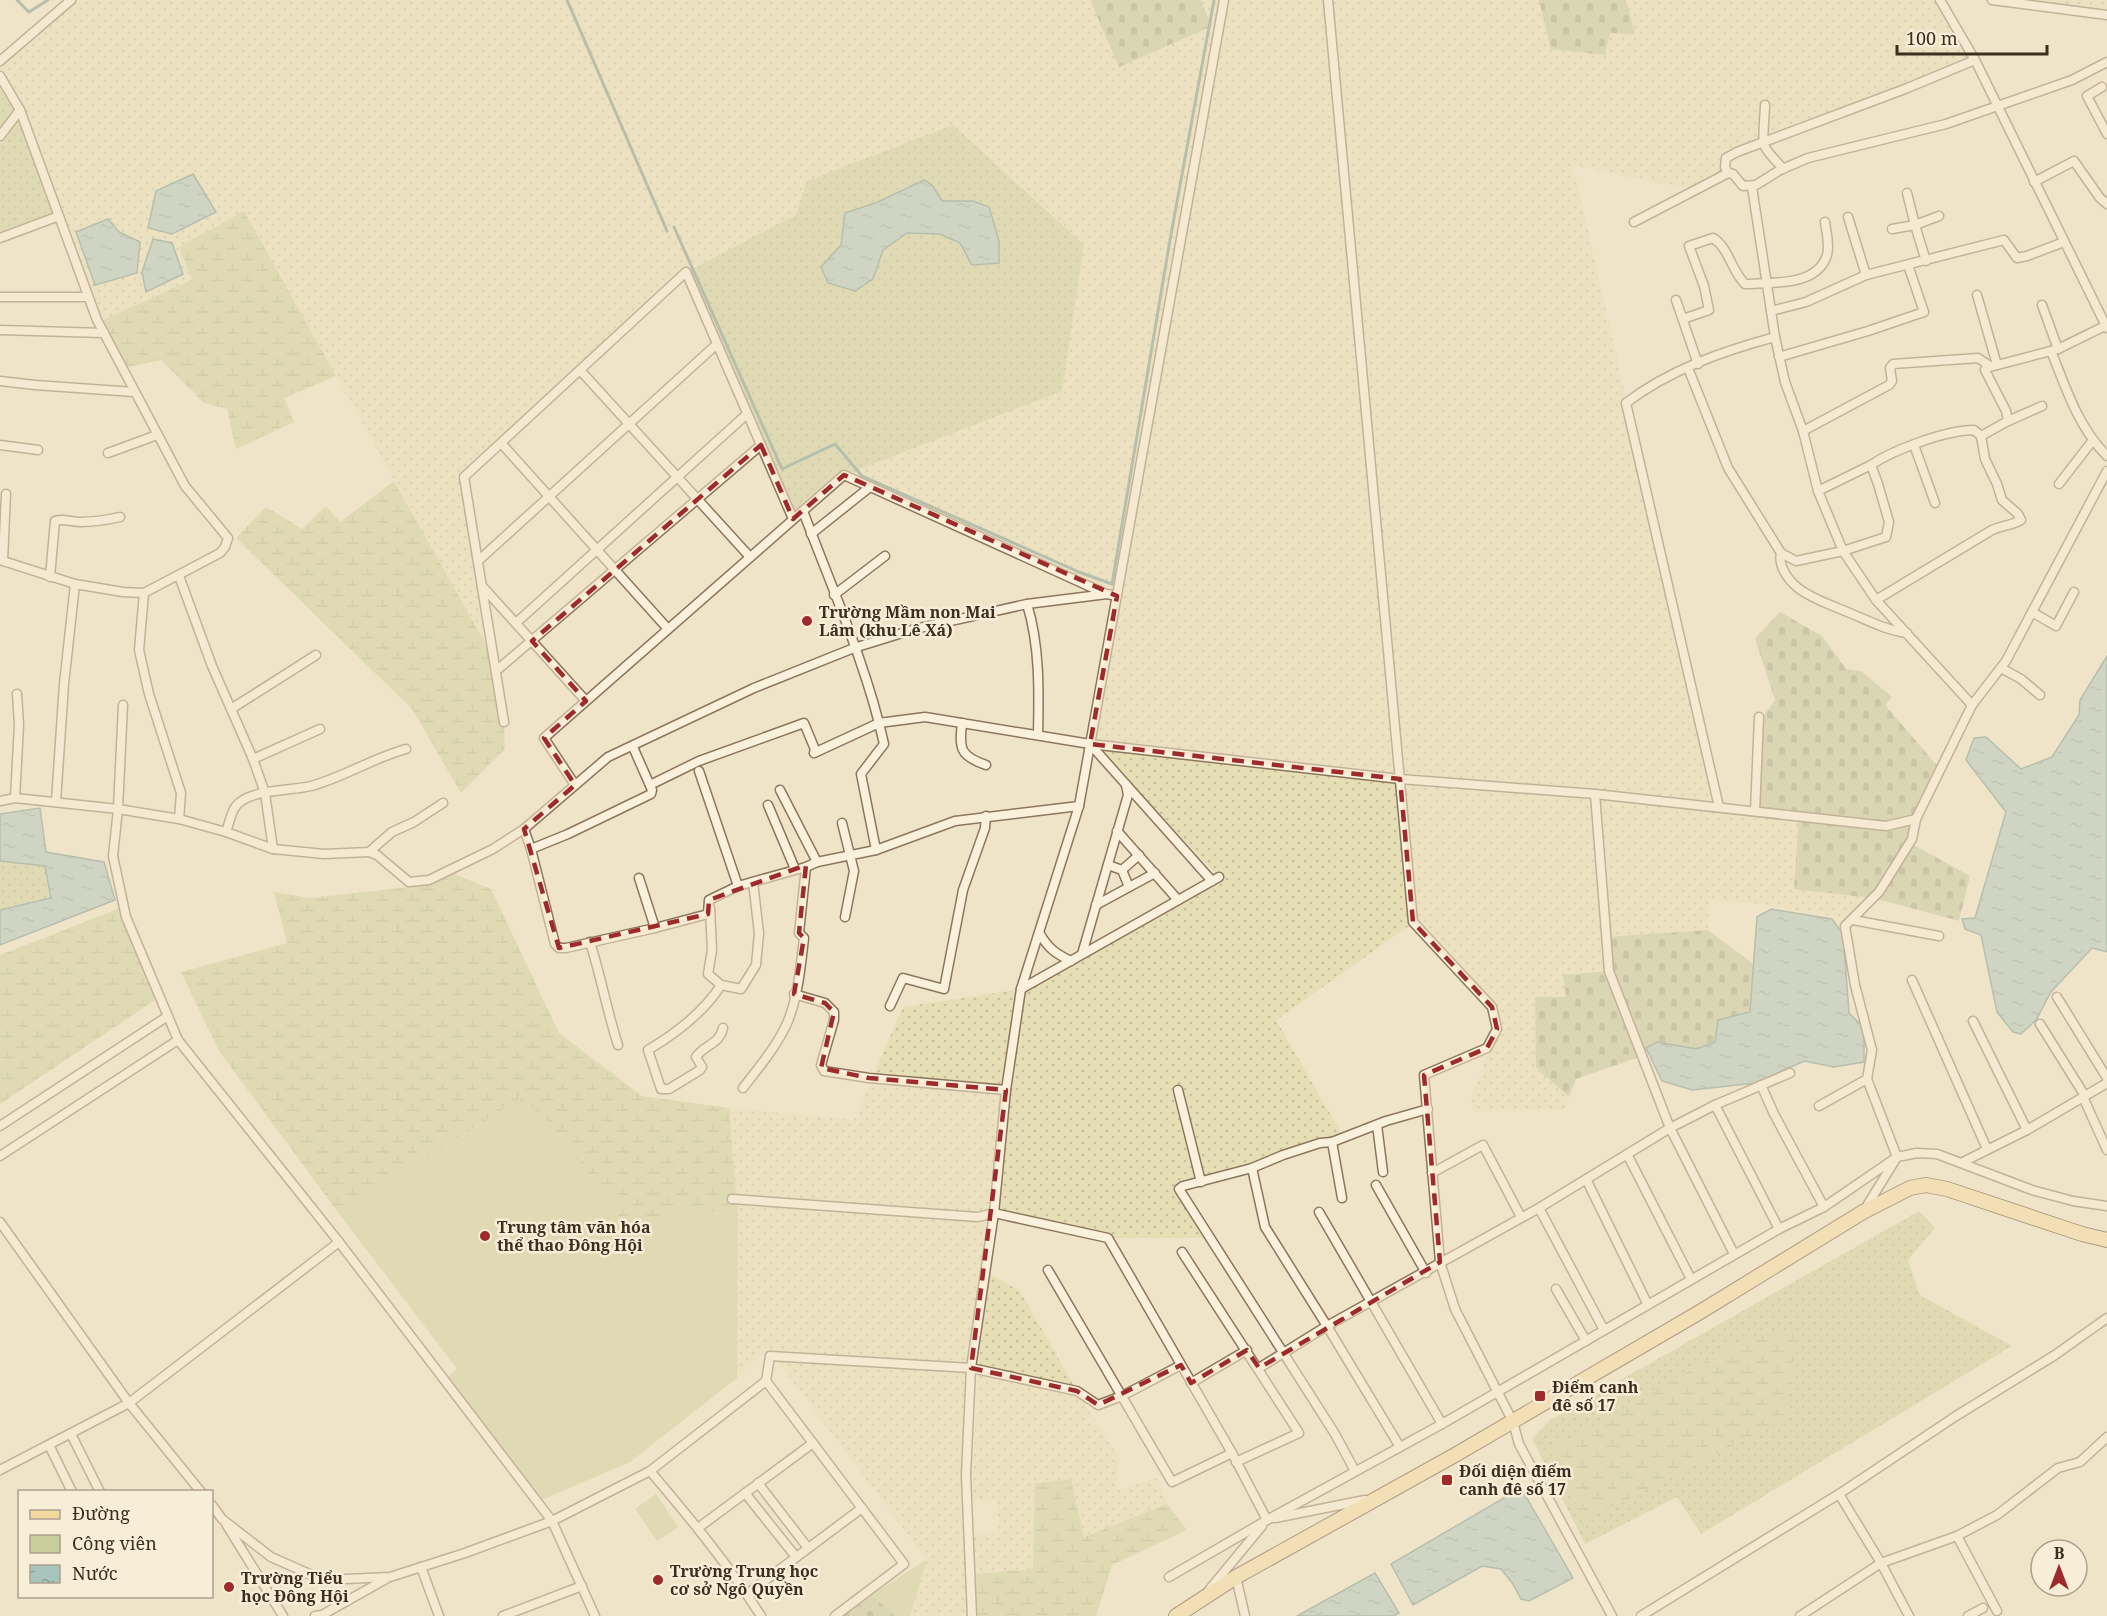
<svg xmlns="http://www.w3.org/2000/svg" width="2107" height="1616" font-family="'Noto Serif',serif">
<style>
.farmland{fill:url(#farmland-dots)}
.grass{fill:url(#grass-dots)}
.wetland{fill:url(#wetland-marsh)}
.cemetery{fill:url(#cemetery-stones)}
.green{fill:#c9cf9b}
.water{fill:url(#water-ripples);stroke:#6f938a;stroke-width:1.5}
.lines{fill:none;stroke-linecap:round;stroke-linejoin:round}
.stream{stroke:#6f938a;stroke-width:3}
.street-casing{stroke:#8d765c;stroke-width:11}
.primary-casing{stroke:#5b4430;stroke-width:16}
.street{stroke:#faf1dc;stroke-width:8}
.primary{stroke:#f3d9a0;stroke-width:14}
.marked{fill:none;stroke:#9e2a2b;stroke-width:4.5;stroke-dasharray:12 8;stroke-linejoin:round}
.poi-dot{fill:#9e2a2b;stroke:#f7eed8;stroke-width:2}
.labels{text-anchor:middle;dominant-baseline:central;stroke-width:5;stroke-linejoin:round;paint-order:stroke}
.poi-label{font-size:16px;font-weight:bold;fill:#3d2e20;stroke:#f7eed8;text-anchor:start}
</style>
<defs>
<pattern id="farmland-dots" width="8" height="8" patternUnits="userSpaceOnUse" patternTransform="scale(1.5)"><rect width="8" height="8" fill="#e6deb5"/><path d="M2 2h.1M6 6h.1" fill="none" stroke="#c6bf9b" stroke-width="1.8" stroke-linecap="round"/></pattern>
<pattern id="grass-dots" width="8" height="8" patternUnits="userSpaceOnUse" patternTransform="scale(1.5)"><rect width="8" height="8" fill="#c9cf9b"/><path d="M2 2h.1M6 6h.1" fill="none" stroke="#aeb285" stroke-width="1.8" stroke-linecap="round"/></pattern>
<pattern id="wetland-marsh" width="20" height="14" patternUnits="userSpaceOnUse" patternTransform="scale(1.5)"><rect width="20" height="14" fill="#c9cf9b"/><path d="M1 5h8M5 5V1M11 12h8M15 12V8" fill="none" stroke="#aeb285"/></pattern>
<pattern id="cemetery-stones" width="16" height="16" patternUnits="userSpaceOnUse" patternTransform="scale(1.5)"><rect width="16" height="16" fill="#bfc49a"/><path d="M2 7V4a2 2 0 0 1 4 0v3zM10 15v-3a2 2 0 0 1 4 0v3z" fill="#9ca07d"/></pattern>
<pattern id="water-ripples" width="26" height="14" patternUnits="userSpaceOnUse" patternTransform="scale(1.5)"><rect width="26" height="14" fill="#a9c4bc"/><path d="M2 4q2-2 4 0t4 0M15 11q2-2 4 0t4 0" fill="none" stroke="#8ba098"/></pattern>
</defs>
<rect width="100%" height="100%" fill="#f0e4c8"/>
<g class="farmland">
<path d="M71 0H124L160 63 125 0H1940L1975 60 1762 137 1726 158 1723 176 1694 190 1573 165 1718 804 1141 749 1799 816 1873 898 1853 920 1752 903 1709 900 1708 930 1607 937 1609 971 1563 976 1566 997H1536V1067L1569 1097 1565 1109 1475 1112 1471 1099 1497 1029 1492 1007 1413 923 1276 1020 1344 1138 1180 1189 1210 1238H1108L994 1213 971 1368 966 1475 972 1616H910L926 1559 768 1349 737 1378 738 1217 729 1108 854 1120 903 1007 1021 989 1219 877 1090 744 1117 596 844 475 796 215 686 272 464 477 484 641 244 211 193 280 101 321 0 81V61Z"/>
<path d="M1980 0H2107V18Z"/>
<path d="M990 1274 1020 1291 1077 1391 1119 1458 1116 1491 1157 1478 1167 1504 1083 1537 1033 1569 975 1574 972 1535 999 1533 997 1500 972 1501 978 1367Z"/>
</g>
<g class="grass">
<path d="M0 81 20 110 59 216 0 238Z"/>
<path d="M953 125 1084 245 1062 391 844 475 793 519 686 272 796 215 807 181Z"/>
<path d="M0 861 46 866 51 898 0 910Z"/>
<path d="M1919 1211 1935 1228 1908 1260 1920 1295 2012 1346 1701 1534 1677 1497 1585 1544 1532 1439 1550 1420Z"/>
</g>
<g class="wetland">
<path d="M244 211 336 376 284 398 294 422 236 449 227 409 204 403 161 360 125 368 101 321 192 280 179 247Z"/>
<path d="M394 481 484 641 496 671 504 722 505 749 461 793 412 709 236 538 266 507 302 529 326 506 340 522Z"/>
<path d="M447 871 491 889 559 1033 642 1096 729 1108 738 1217 687 1208 609 1257 519 1099 340 1215 219 1051 181 972 287 943 274 892 309 898 418 886Z"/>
<path d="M120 908 125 926 155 1000 0 1104V955Z"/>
<path d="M1798 1330 1785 1419 1583 1522 1552 1449 1747 1338Z"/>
<path d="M1071 1479 1084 1537 1167 1504 1187 1530 1112 1565 1096 1616H976L975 1574 1033 1569 1035 1484Z"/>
</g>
<g class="cemetery">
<path d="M1090 0H1200L1212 26 1119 67Z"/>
<path d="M1539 0H1626L1635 34 1610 33 1605 55 1551 49Z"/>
<path d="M1780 612 1822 636 1846 669 1861 671 1892 697 1885 705 1940 769 1905 840 1970 876 1959 921 1873 898 1794 889 1799 816 1755 811 1759 722 1775 700 1755 639Z"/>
<path d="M1708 930 1756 966 1750 1013C1734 1026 1720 1041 1700 1048 1680 1055 1656 1028 1642 1056L1576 1079 1569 1097 1536 1067 1535 997H1566L1563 975 1609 971 1607 937Z"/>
<path d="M872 1595 895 1616H843Z"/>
</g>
<g class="green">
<path d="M519 1099 545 1117 619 1212 610 1256 687 1208 738 1217 737 1378 630 1462 537 1502 444 1380 457 1369 340 1215Z"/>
<path d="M656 1494 678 1527 657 1541 635 1509Z"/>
<path d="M927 1559 910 1616H895L872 1595Z"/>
</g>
<g class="water">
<path d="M193 174 216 212 172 234 148 228 156 191Z"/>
<path d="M924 180 932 185 942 201H973L989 207 999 241V263L972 265 960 243 940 234 907 233 883 250 873 279 855 291 828 283 821 267 841 245 845 213 878 202Z"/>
<path d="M108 219 119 232 140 242 137 273 95 285 76 232Z"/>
<path d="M153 239 172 243 183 274 146 292 142 272Z"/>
<path d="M2107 656V952L2092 948 2051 992 2036 1020 2021 1034 2013 1032 1997 1012 1981 935 1965 929 1962 919 1975 918 2006 812 1966 760 1974 738 1986 737 2021 769 2052 757 2079 715 2080 700Z"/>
<path d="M40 808 46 852 104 862 115 900 0 945V910L51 898 45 866 0 861V814Z"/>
<path d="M1771 909 1832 919 1843 934 1849 1013 1864 1028V1062L1834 1067 1804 1061 1756 1083 1692 1090 1662 1081 1646 1048 1657 1042 1697 1049 1715 1042 1718 1020 1750 1012 1757 917Z"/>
<path d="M1521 1488 1573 1578 1529 1601 1521 1599 1513 1584 1501 1569 1482 1566 1413 1605 1391 1564Z"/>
<path d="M1375 1573 1399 1613 1394 1616H1297Z"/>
</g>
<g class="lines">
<g class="stream">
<path d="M17 0 29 12 48 0"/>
<path d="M567 0 667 231"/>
<path d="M674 227 782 469 835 444 862 476 1079 572 1112 584 1170 240 1214 0"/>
</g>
<g class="street-casing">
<g id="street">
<path d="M1328 0 1413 922 1492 1007 1497 1029 1487 1048 1424 1075 1440 1262 1455 1309 1513 1422 1519 1444 1612 1616"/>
<path d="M1940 0 1975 60 2107 328"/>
<path d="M1992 0 2107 15"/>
<path d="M0 61 71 0"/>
<path d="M0 76 20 110 97 320 185 486 228 538 225 547 220 553 144 593 123 592 75 584 0 560"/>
<path d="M2102 87 2087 96 2107 134"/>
<path d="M1765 105C1765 113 1762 140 1764 145 1768 154 1777 161 1783 169"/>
<path d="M0 136 20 110"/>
<path d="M1728 173 1725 167 1726 158 1737 152 1905 89 1975 60"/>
<path d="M2034 182 2074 161 2100 198 2107 204"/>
<path d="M1752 187 1775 337 1785 382 1803 431 1818 491 1843 551 1876 600 1972 705"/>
<path d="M1848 217 1866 275"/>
<path d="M1634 222 1728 173 1733 174 1743 186 1756 185 1780 170 1808 158 1946 124 2072 80 2107 62"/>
<path d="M1892 229 1915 225 1907 193"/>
<path d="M0 238 59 216"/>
<path d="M1926 261 1915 225 1939 216"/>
<path d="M1977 295 1997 365"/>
<path d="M0 297H88"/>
<path d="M1676 300 1698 364"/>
<path d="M2042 305 2058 349"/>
<path d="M1771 311 1806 302 1866 275 2004 240 2017 258 2027 256 2064 242"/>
<path d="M1683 319 1709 310 1704 286 1689 246 1713 238C1729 248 1731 270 1745 284 1772 282 1817 287 1827 255 1830 245 1826 231 1825 222"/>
<path d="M0 330 104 333"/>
<path d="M2051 351C2066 388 2078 427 2107 456"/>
<path d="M1779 357 1868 331 1924 312 1908 265"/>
<path d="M1688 368 1728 468 1781 553 1796 561 1843 551 1886 537 1889 522 1878 484 1871 465C1893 450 1946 430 1974 430L1981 436 2008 421 2006 411 1985 370 1986 368 2058 349 2107 325"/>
<path d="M580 370 750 557"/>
<path d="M0 381 35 385 134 392"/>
<path d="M2008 421 2042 406"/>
<path d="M1803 431 1889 385 1892 381 1890 368 1893 364 1978 358 1990 366"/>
<path d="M501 443 668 629"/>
<path d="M0 445 38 450"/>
<path d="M1914 445 1935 503"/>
<path d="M108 453 157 435"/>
<path d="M2059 484 2093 440"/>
<path d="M1818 491 1871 465"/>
<path d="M803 511C831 586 867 666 884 744L861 774 876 850"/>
<path d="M811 534 870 487"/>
<path d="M1781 553C1778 566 1788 580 1798 588 1812 599 1829 604 1845 611 1865 619 1885 630 1907 633"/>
<path d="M3 560 6 494"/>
<path d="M478 561 717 344"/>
<path d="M179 576 212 666 253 759 265 793 273 849"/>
<path d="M50 577 55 521C63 518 71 522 80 522 94 522 107 520 120 517"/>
<path d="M482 586 586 701"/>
<path d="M144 593 139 650 149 694 181 793 179 819"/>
<path d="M834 595 885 556"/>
<path d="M1876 600 1992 530C2003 525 2011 526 2021 520L2018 514 2002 500 1997 484 1985 459 1981 436"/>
<path d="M1027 604C1040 646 1039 692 1038 735"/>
<path d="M2032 612 2056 626 2074 592"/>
<path d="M516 623 747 414"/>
<path d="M2001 668 2021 679 2040 695"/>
<path d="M496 671 761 445"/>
<path d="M123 705 118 809 113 856 126 917 178 1040 339 1242 552 1521 595 1616"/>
<path d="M231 709 316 655"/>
<path d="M504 722 464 477 686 272 793 519"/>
<path d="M962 723C959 749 960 756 986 765"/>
<path d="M1090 744 1212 881"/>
<path d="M814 753 879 723 925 717 1090 744 1400 779 1595 794 1886 826 1916 819 1972 705 2006 661 2107 471"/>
<path d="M253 759 320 729"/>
<path d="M699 771 738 886"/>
<path d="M575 785 544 738 844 475 1104 593"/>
<path d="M650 785 699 761 804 723 816 752"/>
<path d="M780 790 817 862"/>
<path d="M1595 794 1609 971 1670 1128 1734 1254"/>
<path d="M15 798 19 725 17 694"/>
<path d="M0 801 15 798 118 809 179 819 226 832 273 849 324 854 369 852 392 832 414 822 443 803"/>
<path d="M56 801 64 684 75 584"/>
<path d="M768 805 795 869"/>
<path d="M1719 807 1626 403C1669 370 1723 351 1775 337"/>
<path d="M1755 811 1759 717"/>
<path d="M842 823 854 871 845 917"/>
<path d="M524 829 531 849 555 944 559 948H566L655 928 708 914 709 900 738 886 806 867 817 862 876 850 955 821 1079 806"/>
<path d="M1117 831 1178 900"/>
<path d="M226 832C229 824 231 812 236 806 249 789 291 791 311 786 344 777 373 758 406 749"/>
<path d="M531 849 568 834 651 794 652 790 633 747"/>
<path d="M369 852 377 855 409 882 429 880 493 849 524 829 608 757 754 688 854 648 915 629 1027 604 1107 594 1117 596"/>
<path d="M1108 865 1122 870 1139 855"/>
<path d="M1122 870 1129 887"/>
<path d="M639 878 655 928"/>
<path d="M1096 905 1155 873"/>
<path d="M710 908 712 950 708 974 721 985 741 989 756 965 759 933 753 882"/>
<path d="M1853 920 1939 936"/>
<path d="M1040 934C1048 948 1056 954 1071 961"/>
<path d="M590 942C601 977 607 1011 618 1045"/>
<path d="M1082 954 1128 795 1126 785"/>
<path d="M1912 980 1987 1149"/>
<path d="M721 985C704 1012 675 1034 648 1050L661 1089H669L700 1070 702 1067 696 1057C704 1045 720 1044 723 1028"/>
<path d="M1021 989 1219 877"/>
<path d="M794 994 825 1003 834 1012V1020L821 1065 824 1071 869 1078 1006 1090"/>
<path d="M2057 997 2107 1078"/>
<path d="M890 1006 903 978 944 989 963 890 985 828 986 816"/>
<path d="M1973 1021 2027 1130"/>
<path d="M2040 1024 2085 1096"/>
<path d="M1761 1085 1774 1114 1824 1207"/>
<path d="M743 1088C759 1067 778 1045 788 1021 798 996 801 965 804 938L799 933 806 867"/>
<path d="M1178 1090 1201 1182"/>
<path d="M2083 1097 2107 1150"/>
<path d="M1715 1105 1779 1229"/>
<path d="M1819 1106 1867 1079"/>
<path d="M1377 1125 1383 1172"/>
<path d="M0 1126 168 1016"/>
<path d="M1332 1142 1342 1198"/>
<path d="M1627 1154 1691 1279"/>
<path d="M0 1156 178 1040"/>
<path d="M1963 1162 2027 1130 2107 1083"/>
<path d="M1252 1168 1265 1227 1327 1326 1400 1447"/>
<path d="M1432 1173 1483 1145 1521 1217"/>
<path d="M1586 1179 1647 1303"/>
<path d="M1376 1185 1426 1273"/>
<path d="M732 1199 978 1217 994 1213 1108 1238 1232 1453 1267 1520"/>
<path d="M1539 1208 1604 1330"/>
<path d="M1865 1209 1897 1157 1867 1079 1872 1050 1855 985 1845 926 1879 892 1912 839 1916 819"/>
<path d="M1319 1212 1442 1424"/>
<path d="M0 1222 129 1403 201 1492"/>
<path d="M1182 1252 1299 1433 1236 1462"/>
<path d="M1048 1270 1172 1482 1232 1453"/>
<path d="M1556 1289 1586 1341"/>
<path d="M1259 1368 1327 1326 1539 1208 1670 1128 1715 1105 1790 1073"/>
<path d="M766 1381 770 1356 971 1368 1077 1391 1098 1405 1122 1396 1181 1365"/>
<path d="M1191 1383 1247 1350"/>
<path d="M71 1434 100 1492"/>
<path d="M49 1445 72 1492"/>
<path d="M0 1470 129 1403 339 1242"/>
<path d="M650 1471C689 1517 728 1564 761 1616"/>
<path d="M1355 1471 1335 1434 1179 1189 1183 1186 1252 1168 1283 1155 1320 1143 1332 1142 1386 1121 1428 1109"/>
<path d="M758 1483 808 1548"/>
<path d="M745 1493 796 1557"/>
<path d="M1839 1494 1881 1563 1909 1616"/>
<path d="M212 1505 222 1519 271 1557 323 1580 390 1577 465 1553 552 1521 650 1471 766 1381 904 1564 835 1616"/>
<path d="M1275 1518 1365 1500"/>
<path d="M226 1524 283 1616"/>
<path d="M698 1528 813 1443"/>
<path d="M1957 1536 1997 1611"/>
<path d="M421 1567 439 1616"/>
<path d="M1169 1577 1267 1520 1442 1424 1779 1229 1824 1207 1897 1157 1917 1153 1937 1154 2032 1190 2073 1201 2107 1206"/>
<path d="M1236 1577 1245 1616"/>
<path d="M1209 1590 1262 1526"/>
<path d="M747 1594 862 1508"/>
<path d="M315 1616 322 1615 386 1579"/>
<path d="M503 1616 582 1586"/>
<path d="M972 1616 966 1475 971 1368 994 1213 1006 1090 1021 989 1079 806 1224 0"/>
<path d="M1641 1616 1839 1494 1956 1416 2055 1355 2107 1318"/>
<path d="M1800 1616 1881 1563 1957 1536 1997 1515 2058 1468 2080 1462 2107 1437"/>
<path d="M1968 1616 1983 1608"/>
</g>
</g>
<g class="primary-casing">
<path id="primary" d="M1176 1616 1236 1577 1455 1455 1700 1312 1863 1212 1910 1188 1926 1185 1947 1189 2082 1234 2107 1240"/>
</g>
<use href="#street" class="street"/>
<use href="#primary" class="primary"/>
</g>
<path d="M0 0H2107V1616H0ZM761 445 793 519 844 475 1117 596 1090 744 1400 779 1413 922 1492 1007 1497 1029 1487 1048 1424 1075 1440 1262 1259 1368 1247 1350 1191 1383 1181 1365 1098 1405 1077 1391 971 1368 1006 1090 869 1078 821 1068 834 1012 825 1003 794 994 804 938 799 933 806 865 709 900 708 914 559 948 524 829 575 785 544 738 586 701 532 641Z" fill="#f0e4c8" fill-opacity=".55" fill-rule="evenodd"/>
<path class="marked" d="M761 445 793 519 844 475 1117 596 1090 744 1400 779 1413 922 1492 1007 1497 1029 1487 1048 1424 1075 1440 1262 1259 1368 1247 1350 1191 1383 1181 1365 1098 1405 1077 1391 971 1368 1006 1090 869 1078 821 1068 834 1012 825 1003 794 994 804 938 799 933 806 865 709 900 708 914 559 948 524 829 575 785 544 738 586 701 532 641Z"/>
<g class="poi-dot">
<circle cx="807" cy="621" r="6"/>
<circle cx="485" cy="1236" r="6"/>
<rect x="1534" y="1390" width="12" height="12" rx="3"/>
<rect x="1441" y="1474" width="12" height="12" rx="3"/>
<circle cx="658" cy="1580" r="6"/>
<circle cx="229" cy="1587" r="6"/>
</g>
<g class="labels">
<g class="poi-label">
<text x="819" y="612">Trường Mầm non Mai<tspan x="819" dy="18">Lâm (khu Lê Xá)</tspan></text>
<text x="497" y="1227">Trung tâm văn hóa<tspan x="497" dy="18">thể thao Đông Hội</tspan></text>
<text x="1552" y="1387">Điếm canh<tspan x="1552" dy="18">đê số 17</tspan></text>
<text x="1459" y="1471">Đối diện điếm<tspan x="1459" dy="18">canh đê số 17</tspan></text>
<text x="670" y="1571">Trường Trung học<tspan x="670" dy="18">cơ sở Ngô Quyền</tspan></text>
<text x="241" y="1578">Trường Tiểu<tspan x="241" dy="18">học Đông Hội</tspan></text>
</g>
</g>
<rect x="18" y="1490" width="195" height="108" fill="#f7eed8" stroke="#ada18e" stroke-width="1.5"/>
<rect x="30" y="1510" width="30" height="9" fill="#f3d9a0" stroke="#ada18e" stroke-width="1.5"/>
<text x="72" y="1520" font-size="18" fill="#3d2e20">Đường</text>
<rect x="30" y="1535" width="30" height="18" fill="#c9cf9b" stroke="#ada18e" stroke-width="1.5"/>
<text x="72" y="1550" font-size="18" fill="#3d2e20">Công viên</text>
<rect x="30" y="1565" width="30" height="18" fill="url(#water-ripples)" stroke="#ada18e" stroke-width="1.5"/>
<text x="72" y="1580" font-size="18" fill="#3d2e20">Nước</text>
<g transform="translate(2059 1568)"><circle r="28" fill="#f7eed8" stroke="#ada18e" stroke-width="1.5"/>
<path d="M0-4.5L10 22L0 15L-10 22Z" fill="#9e2a2b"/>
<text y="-9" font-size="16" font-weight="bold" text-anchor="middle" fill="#3d2e20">B</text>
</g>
<path d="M1897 45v9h150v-9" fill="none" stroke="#3d2e20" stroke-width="3"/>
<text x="1906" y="45" font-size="18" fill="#3d2e20" stroke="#f7eed8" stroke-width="4.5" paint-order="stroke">100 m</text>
</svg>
